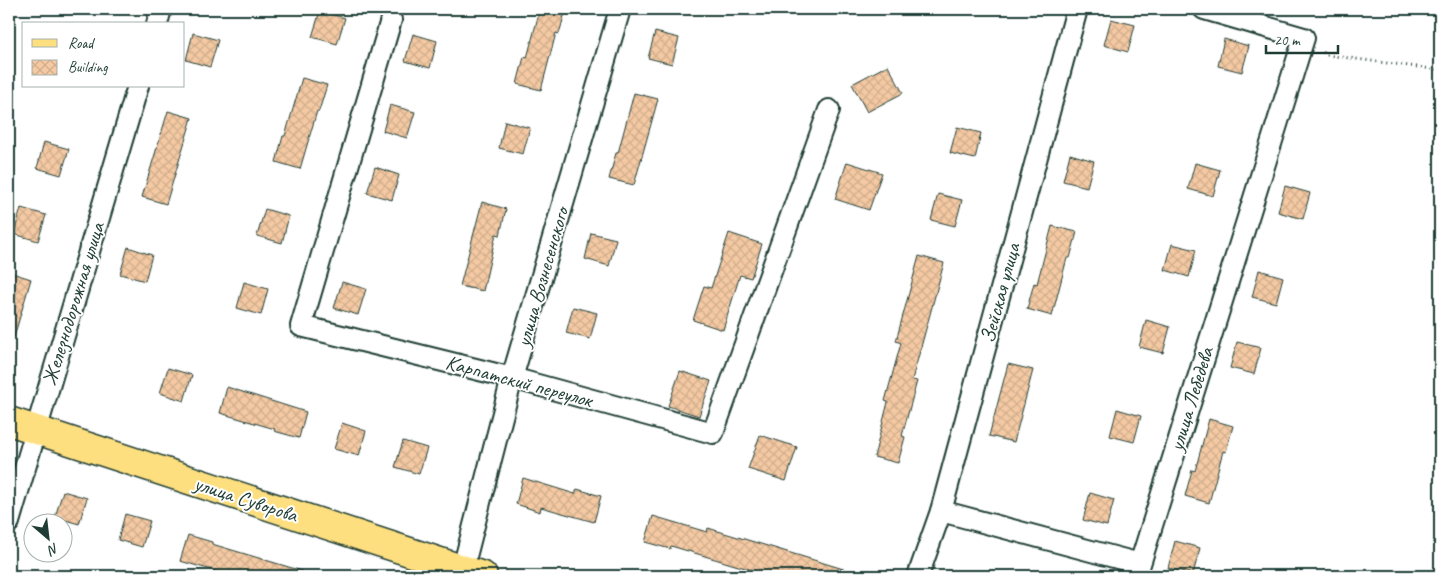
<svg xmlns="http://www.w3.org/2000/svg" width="1449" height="585" font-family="Caveat,sans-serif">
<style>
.building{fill:url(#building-cross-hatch);stroke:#1f3d34}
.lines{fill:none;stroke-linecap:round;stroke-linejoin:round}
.minor-casing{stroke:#1f3d34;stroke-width:24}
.primary-casing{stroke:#1f3d34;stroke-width:31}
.path{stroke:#1f3d34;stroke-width:3;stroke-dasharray:1 4;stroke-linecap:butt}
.minor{stroke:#fff;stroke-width:20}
.primary{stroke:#fedf80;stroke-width:28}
.labels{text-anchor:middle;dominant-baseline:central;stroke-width:4;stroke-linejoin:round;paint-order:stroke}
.street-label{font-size:21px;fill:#1f3d34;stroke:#fff}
</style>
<defs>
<pattern id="building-cross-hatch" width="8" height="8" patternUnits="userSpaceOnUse" patternTransform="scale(1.25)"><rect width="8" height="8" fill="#f4c9a3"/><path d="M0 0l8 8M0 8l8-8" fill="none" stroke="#d1ae8d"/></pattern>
</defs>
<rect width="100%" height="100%" fill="#fff"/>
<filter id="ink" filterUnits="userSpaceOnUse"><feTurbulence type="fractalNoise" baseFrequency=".02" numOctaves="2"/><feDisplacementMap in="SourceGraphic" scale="10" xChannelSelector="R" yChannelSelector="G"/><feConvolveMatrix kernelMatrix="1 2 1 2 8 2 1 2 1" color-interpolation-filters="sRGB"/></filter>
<g filter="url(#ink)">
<g class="building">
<path d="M540 9H566L559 34 556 33 541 90 517 84 524 57 527 58Z"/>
<path d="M320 11 345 18 337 44 312 37Z"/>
<path d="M1111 19 1135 25 1128 52 1104 45Z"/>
<path d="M655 32 679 38 672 64 648 58Z"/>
<path d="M193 33 218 40 210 67 186 60Z"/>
<path d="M413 34 437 41 430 68 405 61Z"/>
<path d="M1224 39 1249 46 1242 72 1218 66Z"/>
<path d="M888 65 903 93 867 112 852 84Z"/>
<path d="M302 78 327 85 319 111H317L300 169 276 162 283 136H285Z"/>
<path d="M634 93 658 99 634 185 609 179 616 153H618Z"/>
<path d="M390 105 415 112 407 138 383 131Z"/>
<path d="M168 111 192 118 166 204 142 197Z"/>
<path d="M505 121 530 128 523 154 499 148Z"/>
<path d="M957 127 981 133 975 159 950 153Z"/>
<path d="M44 142 69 149 61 175 37 168Z"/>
<path d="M1070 154 1094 161 1087 187 1063 181Z"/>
<path d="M847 162 882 173 869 210 835 199Z"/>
<path d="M1195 163 1220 170 1213 196 1188 189Z"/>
<path d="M375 167 399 175 392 200 367 193Z"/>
<path d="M1285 186 1310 193 1303 219 1278 212Z"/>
<path d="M938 194 962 200 955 226 931 220Z"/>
<path d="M482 202 506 209 500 235 496 234 483 291 460 286Z"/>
<path d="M21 208 46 215 38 241 14 234Z"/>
<path d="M265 209 289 216 282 243 257 236Z"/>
<path d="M1052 226 1077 232 1070 258H1067L1052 316 1027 309 1034 283 1037 284Z"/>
<path d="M591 233 616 239 609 266 585 259Z"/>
<path d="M729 233 762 244 751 278 740 275 723 330 693 320 704 286 711 288Z"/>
<path d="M1172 244 1196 250 1189 277 1165 270Z"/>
<path d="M128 247 152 255 145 281 120 274Z"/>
<path d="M919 256 944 263 912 380 917 381 902 436 905 437 898 463 874 457 888 402 885 401 901 343 896 341Z"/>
<path d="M1259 270 1283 277 1276 303 1252 297Z"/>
<path d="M9 272 31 279 14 337H9Z"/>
<path d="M244 282 268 289 261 315 237 308Z"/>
<path d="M342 282 366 289 358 315 334 308Z"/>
<path d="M573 307 597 313 590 339 566 333Z"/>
<path d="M1146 320 1170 327 1163 353 1139 347Z"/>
<path d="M1237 342 1261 348 1254 374 1230 368Z"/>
<path d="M1008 364 1033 370 1014 442 989 436Z"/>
<path d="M168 368 192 375 184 401 160 393Z"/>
<path d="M680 371 711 381 699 416 668 406Z"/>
<path d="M227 387 306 412 299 438 274 431 275 429 220 413Z"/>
<path d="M1117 409 1141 416 1134 442 1110 436Z"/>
<path d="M1209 419 1233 426 1226 452 1223 451 1209 503 1185 496 1192 470 1195 471Z"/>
<path d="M342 423 366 431 359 456 334 449Z"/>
<path d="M760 435 797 447 786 481 748 469Z"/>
<path d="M403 441 427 448 419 474 395 467Z"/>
<path d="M523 478 575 494 577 489 601 496 594 522 541 507 540 512 516 504Z"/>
<path d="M63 491 87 498 79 524 55 517Z"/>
<path d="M1090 493 1114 500 1107 526 1083 520Z"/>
<path d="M125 514 150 521 142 547 118 540Z"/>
<path d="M653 516 707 532 708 528 850 571V576H772L671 546 670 549 645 542Z"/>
<path d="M188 535 212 542V544L302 571 301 576H233L180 561Z"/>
<path d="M1175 541 1200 548 1193 574 1168 568Z"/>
</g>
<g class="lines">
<g class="minor-casing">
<g id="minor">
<path d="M391 20 301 326 512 378 713 433 829 110"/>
<path d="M157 24 161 9"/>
<path d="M941 511 1140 564 1304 38 1204 9"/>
<path d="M9 522 138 86"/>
<path d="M461 576 512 378 620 9"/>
<path d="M918 576 941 511 1077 9"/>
</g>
</g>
<g class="primary-casing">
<path id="primary" d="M9 421 483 576"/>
</g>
<path class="path" d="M1323 52 1326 55 1440 70"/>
<use href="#minor" class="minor"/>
<use href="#primary" class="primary"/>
</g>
</g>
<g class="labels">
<g class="street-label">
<text transform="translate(542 277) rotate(-74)">улица Вознесенского</text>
<text transform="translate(1000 293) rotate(-75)">Зейская улица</text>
<text transform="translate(73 304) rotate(-73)">Железнодорожная улица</text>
<text transform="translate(519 381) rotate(15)">Карпатский переулок</text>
<text transform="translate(1191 399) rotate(-73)">улица Лебедева</text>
<text transform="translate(246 499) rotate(18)">улица Суворова</text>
</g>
</g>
<rect width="1449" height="585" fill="none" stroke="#fff" stroke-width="30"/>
<rect x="15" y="15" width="1419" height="555" fill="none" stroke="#1f3d34" stroke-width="2" filter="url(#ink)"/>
<rect x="22" y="22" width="162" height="65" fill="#ffffff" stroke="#a5b1ae"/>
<rect x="32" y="39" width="25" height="8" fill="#fedf80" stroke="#a5b1ae"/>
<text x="68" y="48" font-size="15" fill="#1f3d34">Road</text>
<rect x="32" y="60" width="25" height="15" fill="url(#building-cross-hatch)" stroke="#a5b1ae"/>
<text x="68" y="72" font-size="15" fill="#1f3d34">Building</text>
<g transform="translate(48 538) rotate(152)"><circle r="24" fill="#ffffff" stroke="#a5b1ae"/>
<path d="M0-4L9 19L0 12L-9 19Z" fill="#1f3d34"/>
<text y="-8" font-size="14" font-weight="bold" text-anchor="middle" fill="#1f3d34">N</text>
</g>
<path d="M1266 45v8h72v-8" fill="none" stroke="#1f3d34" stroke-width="2.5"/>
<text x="1274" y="45" font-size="15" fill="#1f3d34" stroke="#ffffff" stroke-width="4" paint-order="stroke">20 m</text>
</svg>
